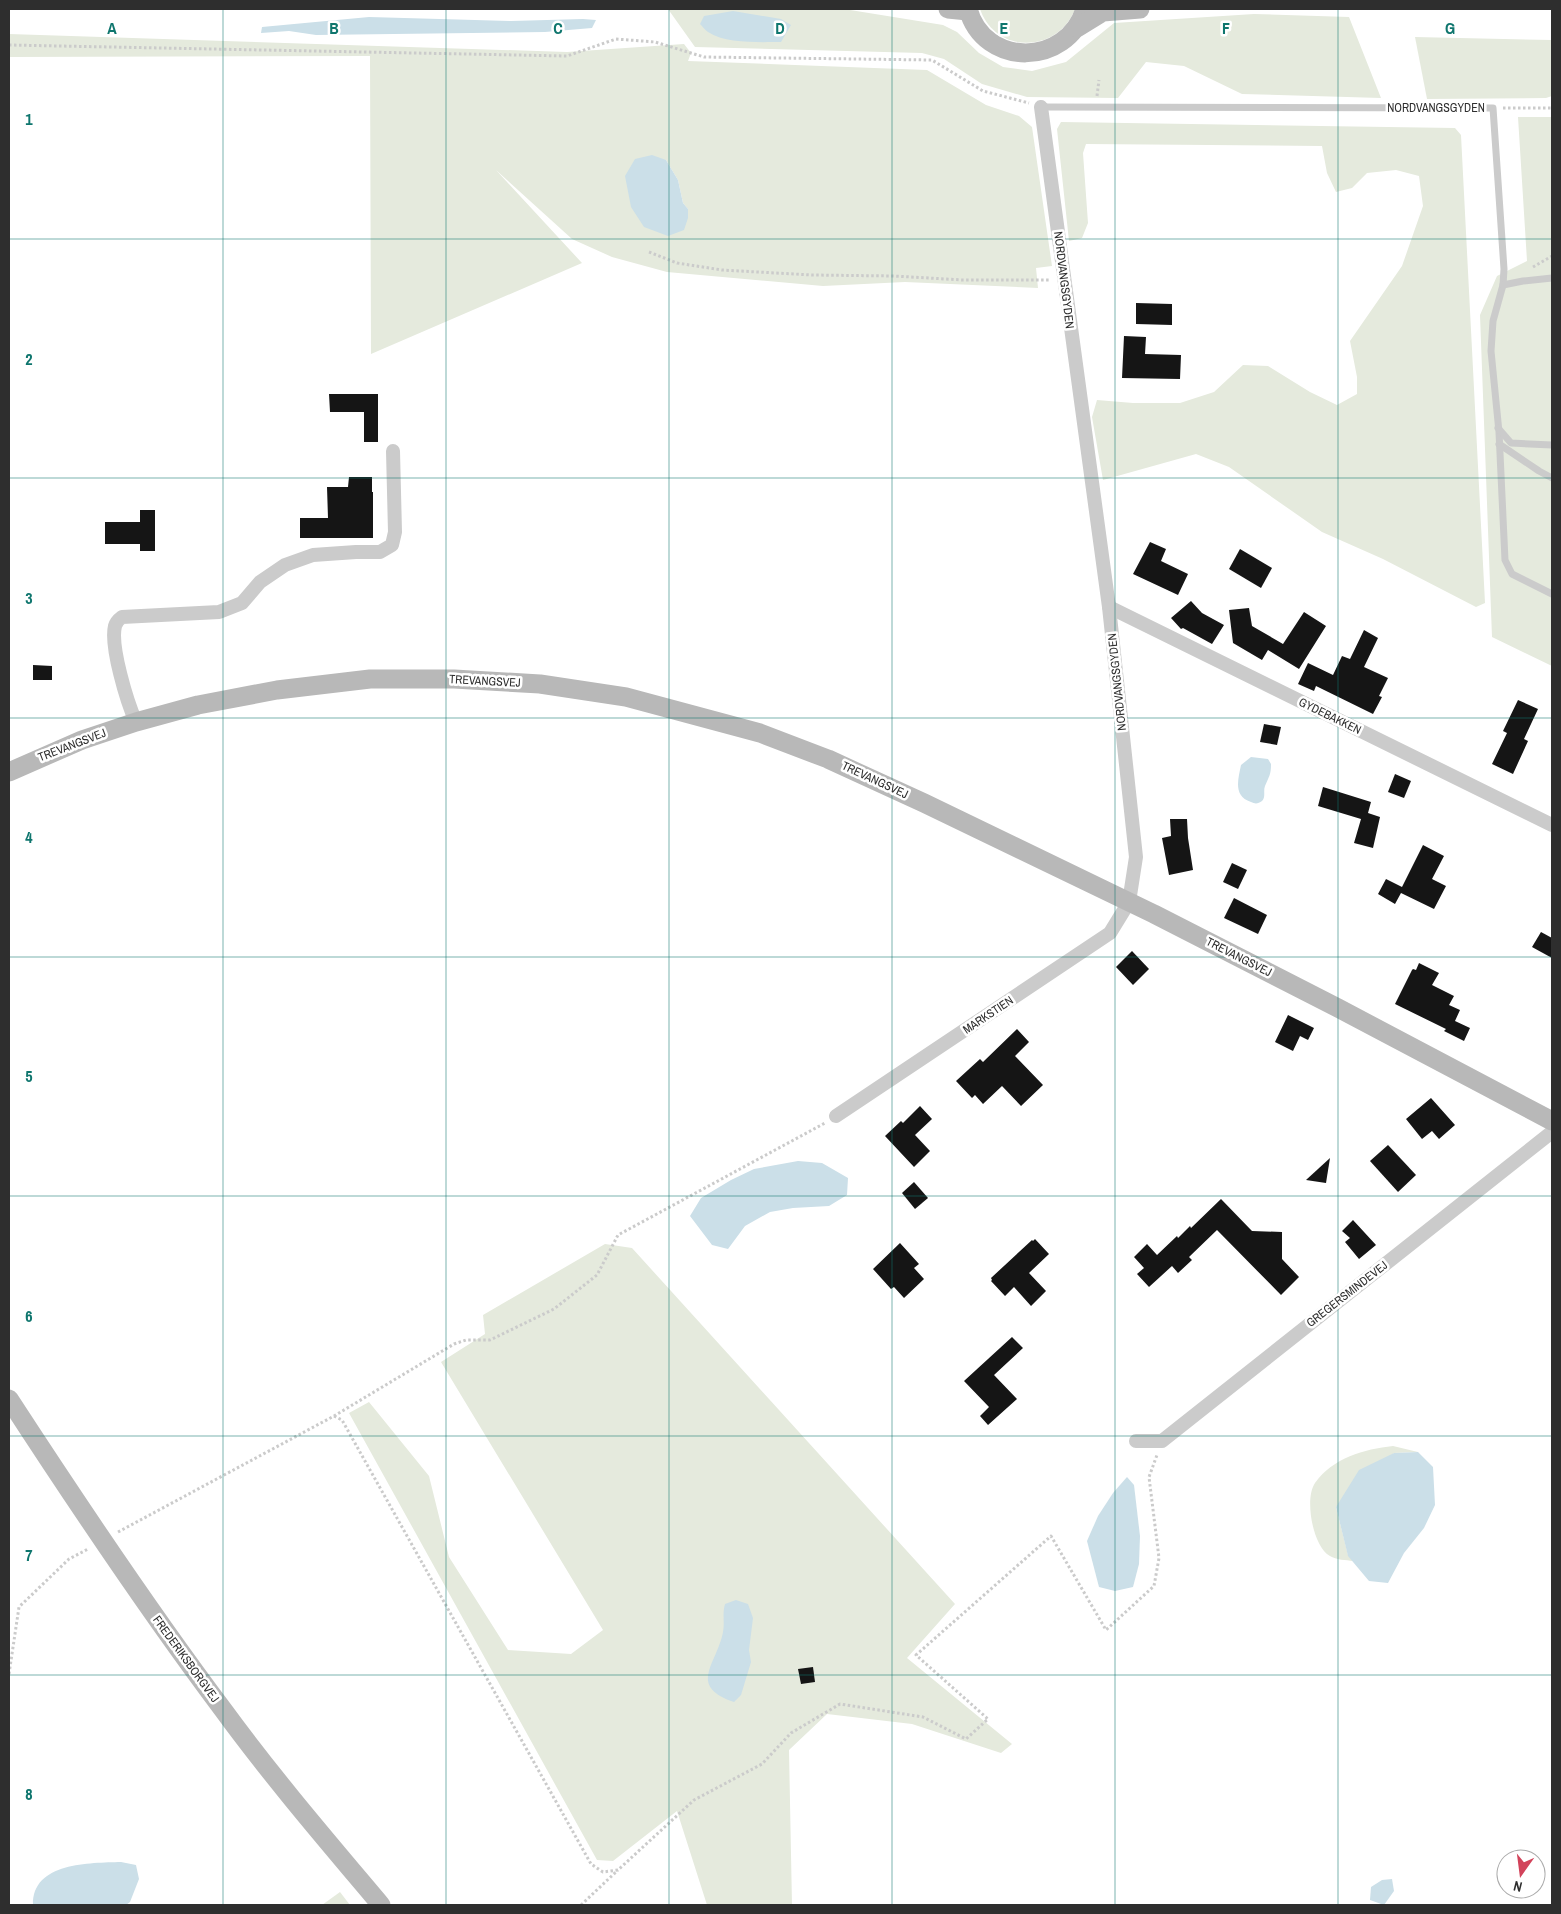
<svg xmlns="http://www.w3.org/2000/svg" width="1561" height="1914" font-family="'Archivo Narrow',sans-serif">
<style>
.green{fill:#e5eadd;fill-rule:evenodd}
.water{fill:#cbdfe8}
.building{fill:#151515}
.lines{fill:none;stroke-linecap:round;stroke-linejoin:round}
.path{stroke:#cbcbcb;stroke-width:3;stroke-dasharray:2.5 2.5;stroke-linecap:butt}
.lane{stroke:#cbcbcb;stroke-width:7}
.street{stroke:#cbcbcb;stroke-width:14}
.secondary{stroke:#b8b8b8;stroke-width:19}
.grid{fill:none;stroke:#0f766e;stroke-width:1;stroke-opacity:0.55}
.labels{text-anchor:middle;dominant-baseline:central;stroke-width:5;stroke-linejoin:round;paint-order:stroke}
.street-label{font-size:12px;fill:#2e2e2e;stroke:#fff}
.grid-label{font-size:16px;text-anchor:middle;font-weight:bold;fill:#0f766e;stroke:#fff;stroke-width:5;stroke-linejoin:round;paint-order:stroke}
</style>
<rect width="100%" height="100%" fill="#fff"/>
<g class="green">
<path d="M668 9H844L943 25 957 32 979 53 1003 67 1032 71 1066 62 1114 23 1254 14 1349 17 1381 98 1242 94 1184 66 1146 62 1118 98 1027 97 982 84 944 59 922 53 695 47Z"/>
<path d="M980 9H1075C1058 53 996 55 980 9Z"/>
<path d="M9 34 567 52 684 44 691 53 688 61 927 70 986 105 1019 116 1032 127 1052 266 1036 268 1038 288 905 282 823 286 667 272 612 257 572 239 496 170 582 263 371 354 370 56 9 57ZM666 160 678 180 683 203 688 209 668 236Z"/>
<path d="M1415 37 1552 40V96L1546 98 1427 99Z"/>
<path d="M1518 117H1552V666L1492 637 1480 315 1497 276 1527 261Z"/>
<path d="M1061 122 1455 128 1461 135 1485 603 1476 607 1383 559 1322 532 1229 467 1196 454 1103 480 1092 417 1097 400 1133 403H1180L1214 392 1243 365 1268 366 1310 392 1337 405 1357 394V377L1350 341 1402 266 1423 206 1419 176 1396 170 1367 173 1352 188 1336 192 1327 173 1322 146 1086 144 1083 153 1088 223 1082 238 1069 241 1057 129Z"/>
<path d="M605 1244 632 1248 955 1604 907 1658 1012 1744 1001 1753 912 1724 827 1714 789 1750 792 1905H707L677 1811 613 1861 597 1860 349 1413 369 1402 429 1476 449 1557 508 1650 571 1654 603 1630 441 1362 485 1334 483 1315Z"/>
<path d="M1393 1446 1418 1452 1394 1453 1336 1507 1348 1555 1353 1561C1346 1560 1336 1560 1330 1556 1313 1547 1304 1499 1315 1483 1333 1458 1364 1449 1393 1446Z"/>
<path d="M340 1892 350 1905H322Z"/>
</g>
<g class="water">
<path d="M733 11 781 19 791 25 781 42C760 42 726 44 708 32 705 30 702 26 700 24L704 16Z"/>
<path d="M369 17 511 21 583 19 596 20 592 28 545 32 316 35 289 31 261 33 262 27Z"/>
<path d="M652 155 666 160 678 180 683 203 688 209V218L684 230 668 236 644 227 631 207 625 176 635 159Z"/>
<path d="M1251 757 1268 759 1271 764C1271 775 1269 776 1265 786 1263 791 1266 797 1262 801 1258 804 1255 804 1251 802 1233 796 1238 780 1241 765Z"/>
<path d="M798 1161 822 1163 848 1178 847 1195 829 1206 793 1208 770 1212 745 1226 728 1249 712 1245 690 1216 701 1198 731 1180 754 1169Z"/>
<path d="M1418 1452 1433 1467 1435 1505 1424 1528 1404 1553 1388 1583 1369 1581 1348 1556 1336 1507 1359 1470 1394 1453Z"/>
<path d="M1127 1477 1134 1485 1140 1536 1139 1564 1133 1587 1115 1591 1099 1587 1087 1541 1098 1516 1113 1493Z"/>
<path d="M736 1600 748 1604 753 1618 749 1650 751 1662 741 1695 734 1702C687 1686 717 1664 723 1632 725 1622 722 1614 725 1604Z"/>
<path d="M121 1862 136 1865 139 1879 130 1902 126 1905H33C32 1862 90 1863 121 1862Z"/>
<path d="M1392 1879 1394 1891 1384 1905 1370 1900 1371 1887 1382 1880Z"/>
</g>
<g class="building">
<path d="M1136 303 1172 304V325L1136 324Z"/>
<path d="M1124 336 1146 337 1145 354 1181 355 1180 379 1122 378Z"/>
<path d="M329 394H378V442H364V412H330Z"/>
<path d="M349 477H372V492H373V538H300V518H328L327 487H348Z"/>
<path d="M140 510H155V551H140V544H105V522H140Z"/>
<path d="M1150 542 1166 549 1161 561 1188 574 1178 595 1133 574Z"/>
<path d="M1240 549 1272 568 1261 588 1229 569Z"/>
<path d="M1191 601 1202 613 1224 625 1212 644 1183 628 1181 629 1171 618Z"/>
<path d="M1249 608 1252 626 1283 644 1304 612 1326 626 1299 669 1268 650 1262 660 1233 643 1229 610Z"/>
<path d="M1364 630 1378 638 1364 667 1388 678 1379 696 1382 697 1373 714 1316 686 1314 691 1298 684 1308 663 1333 675 1342 656 1350 659Z"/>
<path d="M33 665 52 666V680H33Z"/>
<path d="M1518 700 1538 709 1524 739 1528 741 1513 774 1492 764 1507 733 1503 731Z"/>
<path d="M1264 724 1281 727 1277 745 1260 742Z"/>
<path d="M1395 774 1411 781 1404 798 1388 792Z"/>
<path d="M1323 787 1371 802 1368 813 1380 817 1373 848 1354 843 1361 819 1318 806Z"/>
<path d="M1170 819H1187L1188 838 1193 870 1169 875 1162 838 1171 836Z"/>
<path d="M1423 845 1444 856 1432 879 1446 886 1434 909 1401 893 1395 904 1378 894 1386 879 1402 887Z"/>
<path d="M1232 863 1247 870 1238 889 1223 882Z"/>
<path d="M1234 898 1267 915 1258 934 1224 918Z"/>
<path d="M1541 932 1552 938V958L1532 947Z"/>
<path d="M1132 951 1149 969 1133 985 1116 967Z"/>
<path d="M1419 963 1439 973 1432 985 1454 996 1449 1005 1460 1010 1455 1021 1470 1028 1464 1041 1444 1031 1446 1029 1395 1004 1412 970 1413 969 1416 970Z"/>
<path d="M1288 1015 1314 1028 1308 1040 1300 1036 1293 1051 1275 1042Z"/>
<path d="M1017 1029 1029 1042 1015 1056 1043 1085 1021 1106 1002 1086 983 1104 975 1095 972 1098 956 1081 980 1059 983 1062Z"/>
<path d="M1431 1098 1455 1125 1439 1139 1432 1131 1422 1139 1406 1119Z"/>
<path d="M920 1106 932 1119 915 1135 930 1151 914 1167 885 1136 901 1121 903 1123Z"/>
<path d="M1388 1145 1416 1175 1398 1192 1370 1161Z"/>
<path d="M1330 1158 1326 1183 1306 1180Z"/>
<path d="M914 1182 928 1198 915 1209 902 1193Z"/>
<path d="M1221 1199 1252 1231 1282 1232V1259L1299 1277 1281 1295 1217 1230 1189 1257 1192 1260 1178 1273 1172 1266 1149 1287 1137 1274 1144 1268 1134 1257 1147 1244 1157 1255 1177 1236 1178 1238 1190 1226 1191 1228Z"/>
<path d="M1353 1220 1376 1245 1359 1259 1345 1242 1350 1238 1342 1231Z"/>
<path d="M1035 1239 1049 1254 1029 1273 1046 1291 1031 1306 1014 1287 1005 1296 991 1281 992 1280 991 1278 1032 1240 1033 1241Z"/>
<path d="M900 1243 919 1264 914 1268 924 1279 904 1298 894 1287 891 1289 873 1269Z"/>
<path d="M1012 1337 1023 1348 994 1375 1017 1399 988 1425 980 1416 989 1407 964 1381Z"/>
<path d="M813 1667 815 1682 801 1684 798 1669Z"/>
</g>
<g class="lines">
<g class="path">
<path d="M9 45 567 56 616 39 655 42 704 57 932 60 983 91 1029 103"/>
<path d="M1097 96 1099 80"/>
<path d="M1503 108H1552"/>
<path d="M649 252 677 263 722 270 812 275 894 276 963 280H1050"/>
<path d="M1533 267 1552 256"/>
<path d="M334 1416 342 1420 591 1864 603 1872 618 1870 694 1800 762 1764 791 1733 840 1704 923 1717 966 1739 988 1719 916 1655 1051 1536 1106 1630 1154 1586 1159 1558 1149 1477 1157 1455"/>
<path d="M118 1532 334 1416 454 1344 466 1340H490L554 1309 597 1275 618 1235 825 1123"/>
<path d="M9 1674 19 1607 69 1559 88 1549"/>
<path d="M581 1905 618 1870"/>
</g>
<g class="lane">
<path d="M1041 107 1493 108 1504 269 1503 285 1493 321 1491 351 1499 432 1505 560 1512 574 1552 594"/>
<path d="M1503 285 1523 281 1552 278"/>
<path d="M1498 428 1511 443 1552 445"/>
<path d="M1499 444 1539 471 1552 478"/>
</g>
<g class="street">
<path d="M1109 607 1552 825"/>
<path d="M136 722C127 702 110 646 115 626 116 622 118 620 122 617L219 612 242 603 260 582 285 565 313 555 356 552H380L392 545 395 532 393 451"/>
<path d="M836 1116 1110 933 1129 902 1136 857 1109 607 1041 107"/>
<path d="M1136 1441H1162L1552 1132"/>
</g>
<g class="secondary">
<path d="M948 9 968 11"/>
<path d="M968 9C984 68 1067 67 1085 9"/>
<path d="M1077 28 1103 12 1140 9"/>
<path d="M9 772 82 740 136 722 198 705 277 690 370 679H454L540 684 626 697 760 733 828 759 924 803 1154 914 1338 1008 1552 1121"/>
<path d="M9 1399C78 1505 148 1610 224 1711 273 1778 328 1842 381 1905"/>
</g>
</g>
<path class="grid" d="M223 9V1905M446 9V1905M669 9V1905M892 9V1905M1115 9V1905M1338 9V1905M9 239H1552M9 478H1552M9 718H1552M9 957H1552M9 1196H1552M9 1436H1552M9 1675H1552"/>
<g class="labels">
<g class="street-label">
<text x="1436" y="108">NORDVANGSGYDEN</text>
<text transform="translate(1064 280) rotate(83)">NORDVANGSGYDEN</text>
<text transform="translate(485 681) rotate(3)">TREVANGSVEJ</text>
<text transform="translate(1117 682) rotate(-96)">NORDVANGSGYDEN</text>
<text transform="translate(1330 716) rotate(26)">GYDEBAKKEN</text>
<text transform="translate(72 745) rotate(-21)">TREVANGSVEJ</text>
<text transform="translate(875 780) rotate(25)">TREVANGSVEJ</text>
<text transform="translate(1239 957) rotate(27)">TREVANGSVEJ</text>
<text transform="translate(988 1015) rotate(-34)">MARKSTIEN</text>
<text transform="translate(1347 1294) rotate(-38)">GREGERSMINDEVEJ</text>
<text transform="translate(186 1659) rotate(54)">FREDERIKSBORGVEJ</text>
</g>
</g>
<g class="grid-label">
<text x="112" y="34">A</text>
<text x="334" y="34">B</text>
<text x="558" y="34">C</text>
<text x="780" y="34">D</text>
<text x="1004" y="34">E</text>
<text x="1226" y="34">F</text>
<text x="1450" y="34">G</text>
<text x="29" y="125">1</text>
<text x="29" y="365">2</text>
<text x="29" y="604">3</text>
<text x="29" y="843">4</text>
<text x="29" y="1082">5</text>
<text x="29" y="1322">6</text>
<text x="29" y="1561">7</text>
<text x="29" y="1800">8</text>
</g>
<rect width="1561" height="1914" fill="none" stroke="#2e2e2e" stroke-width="20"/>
<g transform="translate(1521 1874) rotate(194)"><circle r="24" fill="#ffffff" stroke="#ababab"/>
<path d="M0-4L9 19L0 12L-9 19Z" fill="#d2435a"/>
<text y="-8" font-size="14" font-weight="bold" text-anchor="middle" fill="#2e2e2e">N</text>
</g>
</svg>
